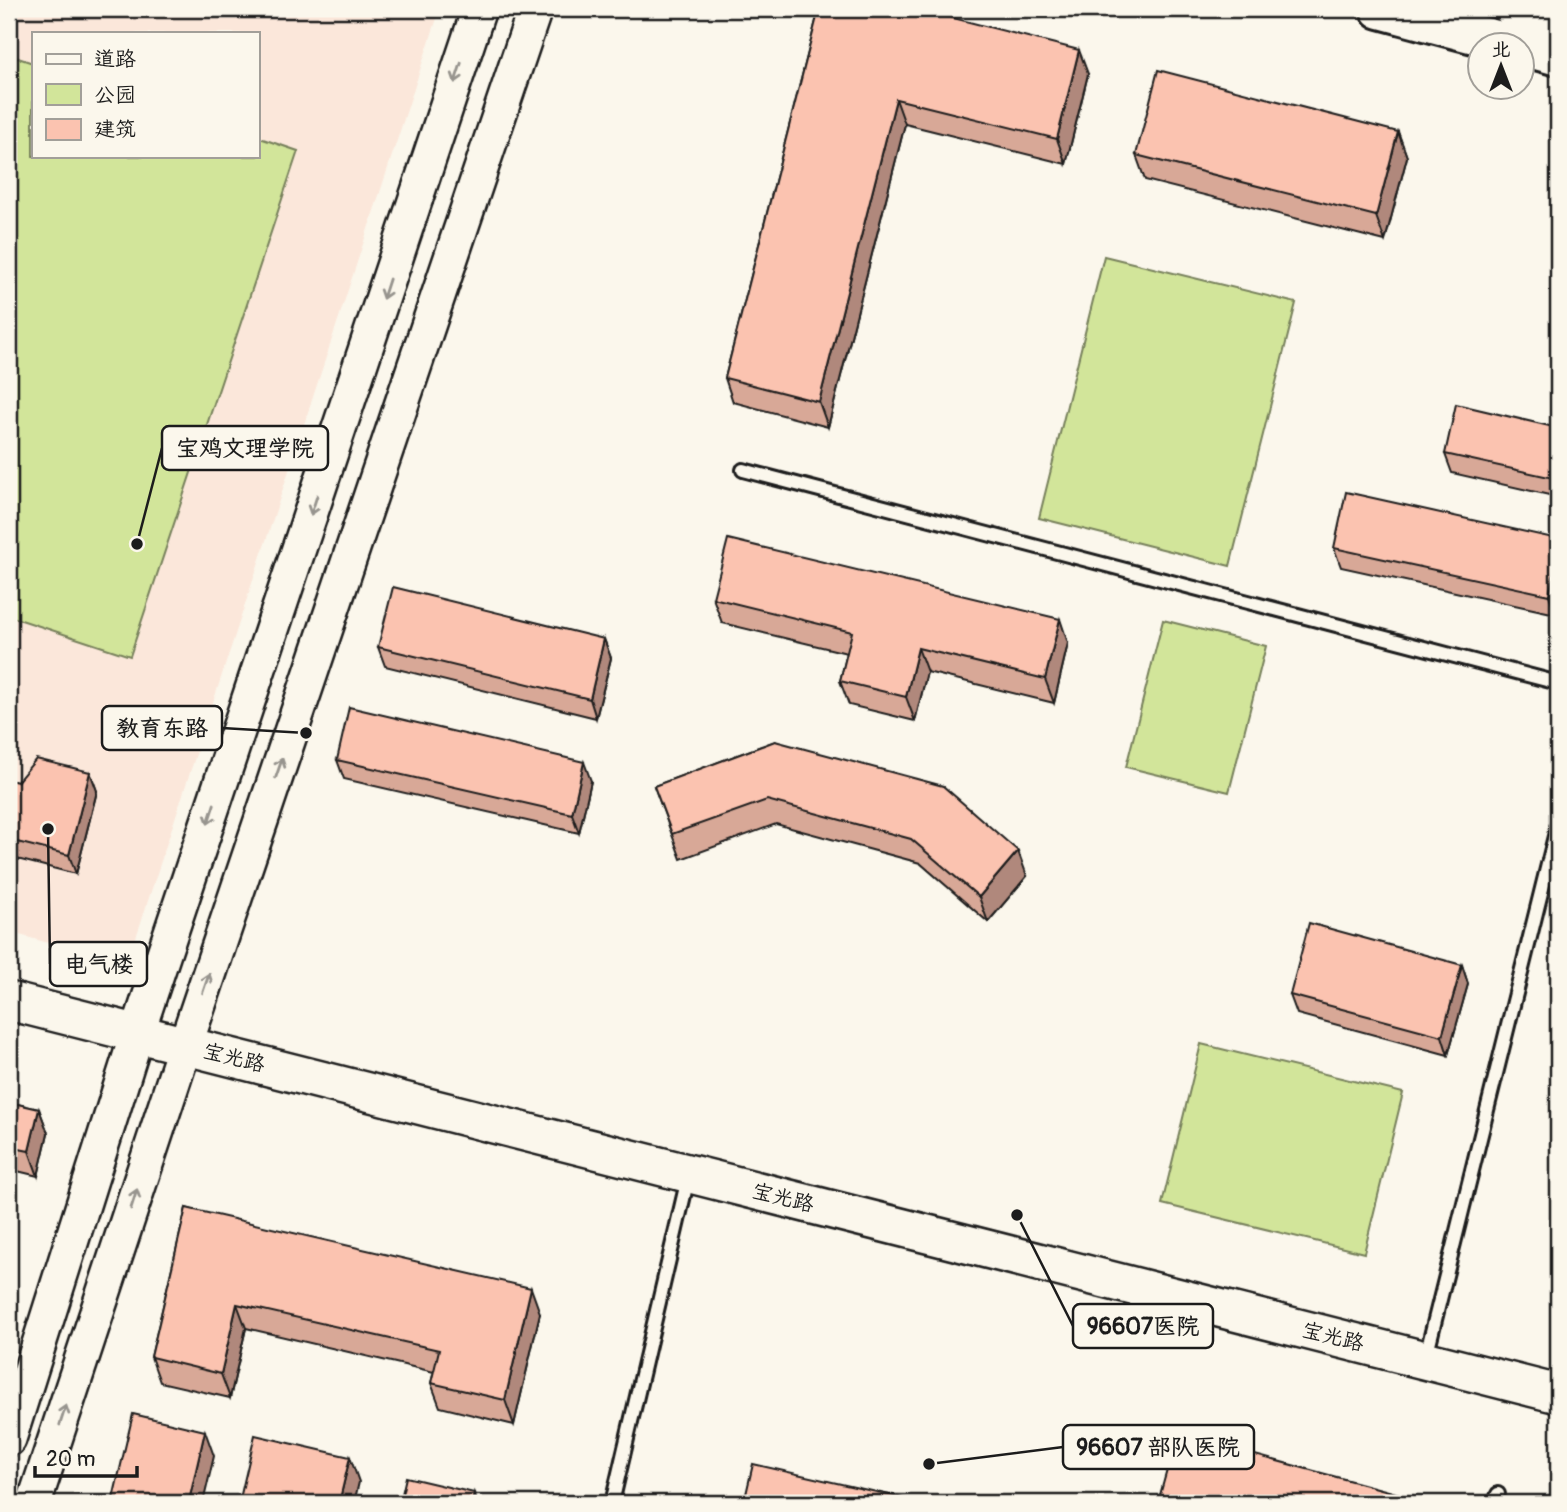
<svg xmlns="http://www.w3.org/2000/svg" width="1567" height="1512" font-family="Pangolin,'LXGW WenKai TC',sans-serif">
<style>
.built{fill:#fbe7da;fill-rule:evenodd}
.green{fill:#d2e59a;stroke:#77805b;stroke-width:2}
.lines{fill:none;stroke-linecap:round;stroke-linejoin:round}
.service-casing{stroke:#1c1c1c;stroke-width:18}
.tertiary-casing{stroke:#1c1c1c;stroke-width:38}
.secondary-casing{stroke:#1c1c1c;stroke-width:42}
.trunk-casing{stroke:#1c1c1c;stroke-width:44}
.service{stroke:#fbf7ec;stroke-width:12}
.tertiary{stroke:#fbf7ec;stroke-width:33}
.secondary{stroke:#fbf7ec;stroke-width:37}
.trunk{stroke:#fbf7ec;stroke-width:38}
.wall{fill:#d8a897;stroke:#1c1c1c;stroke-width:2}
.shaded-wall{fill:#b0887b;stroke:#1c1c1c;stroke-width:2}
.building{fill:#fbc3b0;stroke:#1c1c1c;stroke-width:2}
.oneway{stroke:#97948e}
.labels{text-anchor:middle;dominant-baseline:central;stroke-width:5;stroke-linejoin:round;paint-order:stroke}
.street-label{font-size:21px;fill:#1c1c1c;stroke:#fbf7ec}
.leader{fill:none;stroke:#1c1c1c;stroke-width:2.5}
.callout-dot{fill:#1c1c1c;stroke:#fbf7ec;stroke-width:2.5}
.callout{fill:#fbf7ec;stroke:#1c1c1c;stroke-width:2.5}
.callout-label{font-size:23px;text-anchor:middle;font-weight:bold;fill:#1c1c1c}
</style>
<rect width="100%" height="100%" fill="#fbf7ec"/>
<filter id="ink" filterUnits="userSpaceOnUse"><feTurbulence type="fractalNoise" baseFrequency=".0143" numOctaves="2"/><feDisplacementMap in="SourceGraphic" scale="14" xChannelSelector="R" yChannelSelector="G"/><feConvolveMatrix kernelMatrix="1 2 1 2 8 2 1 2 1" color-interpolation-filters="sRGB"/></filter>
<g filter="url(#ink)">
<path class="built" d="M9 9H440L127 965 9 932ZM33 33H257V156H33Z"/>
<g class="green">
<path d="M9 55 33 63V156H257V137L298 151 130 656 9 616Z"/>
<path d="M1104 256 1296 303 1230 566 1039 518Z"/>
<path d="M1163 620 1266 646 1229 792 1126 767Z"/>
<path d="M1201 1044 1403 1093 1364 1253 1162 1204Z"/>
</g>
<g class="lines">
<g class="service-casing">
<g id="service">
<path d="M743 470 1558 683"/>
<path d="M1426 1356 1558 824"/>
<path d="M612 1503 688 1178"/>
<path d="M1495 1503 1498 1494"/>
</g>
</g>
<g class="tertiary-casing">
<g id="tertiary">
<path d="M9 1439 137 1034 479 9"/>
<path d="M34 1503 185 1046 535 9"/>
</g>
</g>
<g class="secondary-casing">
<path id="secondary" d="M9 1001 1558 1394"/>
</g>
<g class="trunk-casing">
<g id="trunk">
<path d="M1380 9 1519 46"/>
<path d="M1514 9 1558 20"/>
<path d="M1522 46 1558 56"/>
</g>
</g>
<use href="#service" class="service"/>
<use href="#tertiary" class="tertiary"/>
<use href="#secondary" class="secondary"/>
<use href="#trunk" class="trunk"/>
</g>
<g class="wall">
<path d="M819 9 1088 74 1066 164 905 124 828 427 733 402 725 378Z"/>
<path d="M1398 132 1407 157 1385 241 1145 180 1136 155Z"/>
<path d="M1558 428V497L1452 473 1445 454Z"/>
<path d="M1558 539V603L1556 614 1341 567 1334 548Z"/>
<path d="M713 598 1068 643 1054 703 927 672 915 721 849 705 840 681 847 653 722 623Z"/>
<path d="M604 639 611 658 596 718 385 666 378 647Z"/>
<path d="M775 741 1027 876 988 922 920 863 776 824 681 859 654 786Z"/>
<path d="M337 760 591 781 579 833 344 779Z"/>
<path d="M90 772 97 791 76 874 9 857V780L17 782Z"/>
<path d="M1462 965 1468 984 1448 1055 1297 1014 1290 995Z"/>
<path d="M9 1102 39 1109 48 1133 38 1176 9 1169Z"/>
<path d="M186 1208 540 1313 514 1425 440 1407 431 1383 434 1372 246 1328 230 1398 160 1382 151 1357Z"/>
<path d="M1160 1495 1433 1503H1163Z"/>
</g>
<g class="shaded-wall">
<path d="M1079 50 1088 74 1066 164 1057 139Z"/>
<path d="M896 99 905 124 828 427 819 402Z"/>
<path d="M1398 132 1407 157 1385 241 1376 216Z"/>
<path d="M1558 553V603L1556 614 1549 595Z"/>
<path d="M1060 619 1068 643 1054 703 1045 679Z"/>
<path d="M604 639 611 658 596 718 590 699Z"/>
<path d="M918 648 927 672 915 721 906 697Z"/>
<path d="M584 762 591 781 579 833 572 814Z"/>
<path d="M90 772 97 791 76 874 69 855Z"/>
<path d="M1018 851 1027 876 988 922 979 897Z"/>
<path d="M1462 965 1468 984 1448 1055 1442 1036Z"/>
<path d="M39 1109 48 1133 38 1176 29 1151Z"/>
<path d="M531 1288 540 1313 514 1425 505 1400Z"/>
<path d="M237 1304 246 1328 230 1398 221 1374Z"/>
<path d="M205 1431 214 1456 203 1503H190L189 1501Z"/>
<path d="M350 1457 359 1482 354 1503H339Z"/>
<path d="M474 1493 478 1503H472Z"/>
</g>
<g class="building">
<path d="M819 9H918L1079 50 1057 139 896 99 819 402 725 378Z"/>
<path d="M1158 70 1398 132 1376 216 1136 155Z"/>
<path d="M1456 404 1558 428V479L1445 454Z"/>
<path d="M1346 492 1558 539V553L1549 595 1334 548Z"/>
<path d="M728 539 1060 619 1045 679 918 648 906 697 840 681 852 632 713 598Z"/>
<path d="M393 587 604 639 590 699 378 647Z"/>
<path d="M349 707 584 762 572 814 337 760Z"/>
<path d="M775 741 943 786 1018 851 979 897 911 839 767 800 672 834 654 786Z"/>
<path d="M36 759 90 772 69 855 9 840V780L17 782Z"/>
<path d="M1309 923 1462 965 1442 1036 1290 995Z"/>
<path d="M9 1102 39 1109 29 1151 9 1147Z"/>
<path d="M186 1208 531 1288 505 1400 431 1383 439 1350 237 1304 221 1374 151 1357Z"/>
<path d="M133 1414 205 1431 189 1501 197 1503H112Z"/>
<path d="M1177 1434 1433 1503H1189L1160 1495Z"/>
<path d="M255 1435 350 1457 339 1503H239Z"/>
<path d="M753 1464 925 1503H744Z"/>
<path d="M406 1477 474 1493 472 1503H400Z"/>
</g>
<defs><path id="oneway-shaft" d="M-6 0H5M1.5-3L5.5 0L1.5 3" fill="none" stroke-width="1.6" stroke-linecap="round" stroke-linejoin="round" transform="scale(1.75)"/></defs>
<g class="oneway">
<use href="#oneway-shaft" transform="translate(458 73) rotate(108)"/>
<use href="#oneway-shaft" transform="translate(386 289) rotate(108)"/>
<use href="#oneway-shaft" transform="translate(314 505) rotate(108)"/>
<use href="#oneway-shaft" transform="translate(279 768) rotate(-71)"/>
<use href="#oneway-shaft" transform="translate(211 814) rotate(108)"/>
<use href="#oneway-shaft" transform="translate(206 983) rotate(-71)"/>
<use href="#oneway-shaft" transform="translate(134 1199) rotate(-72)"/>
<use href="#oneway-shaft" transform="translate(63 1415) rotate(-72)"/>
</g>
</g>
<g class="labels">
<g class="street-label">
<text transform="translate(234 1058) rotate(14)">宝光路</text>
<text transform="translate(783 1198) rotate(14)">宝光路</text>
<text transform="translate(1333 1337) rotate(14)">宝光路</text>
</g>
</g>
<path class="leader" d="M137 544L162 448M306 733L222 728M48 829L50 964M1017 1215L1073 1326M929 1464L1063 1447"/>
<g class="callout-dot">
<circle cx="137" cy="544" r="7"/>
<circle cx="306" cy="733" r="7"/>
<circle cx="48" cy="829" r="7"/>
<circle cx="1017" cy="1215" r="7"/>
<circle cx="929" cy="1464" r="7"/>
</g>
<g class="callout">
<rect x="162" y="426" width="166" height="44" rx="7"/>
<rect x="102" y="706" width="120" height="44" rx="7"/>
<rect x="50" y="942" width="97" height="44" rx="7"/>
<rect x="1073" y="1304" width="140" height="44" rx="7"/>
<rect x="1063" y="1425" width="191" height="44" rx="7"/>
</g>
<g class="callout-label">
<text x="245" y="456">宝鸡文理学院</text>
<text x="162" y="736">教育东路</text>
<text x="99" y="972">电气楼</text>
<text x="1143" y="1334">96607医院</text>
<text x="1158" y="1455">96607 部队医院</text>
</g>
<rect width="1567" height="1512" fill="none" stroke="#fbf7ec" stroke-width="35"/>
<rect x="18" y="18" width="1532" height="1477" fill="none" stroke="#1c1c1c" stroke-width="2.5" filter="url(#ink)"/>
<rect x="32" y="32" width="228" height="126" fill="#fbf7ec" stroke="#a29f99" stroke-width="2"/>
<rect x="46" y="54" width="35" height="10" fill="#fbf7ec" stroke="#a29f99" stroke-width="2"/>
<text x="94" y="66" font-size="21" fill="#1c1c1c">道路</text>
<rect x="46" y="84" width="35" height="21" fill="#d2e59a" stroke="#a29f99" stroke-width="2"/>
<text x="94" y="102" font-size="21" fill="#1c1c1c">公园</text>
<rect x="46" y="119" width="35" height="21" fill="#fbc3b0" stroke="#a29f99" stroke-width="2"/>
<text x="94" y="136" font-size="21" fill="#1c1c1c">建筑</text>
<g transform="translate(1501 66)"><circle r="33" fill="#fbf7ec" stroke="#a29f99" stroke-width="2"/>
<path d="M0-5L12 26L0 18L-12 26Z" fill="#1c1c1c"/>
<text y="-10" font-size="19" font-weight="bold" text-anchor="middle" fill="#1c1c1c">北</text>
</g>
<path d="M35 1466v10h102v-10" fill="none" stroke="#1c1c1c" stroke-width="3.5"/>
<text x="46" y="1466" font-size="21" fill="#1c1c1c" stroke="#fbf7ec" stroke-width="5" paint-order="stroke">20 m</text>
</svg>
